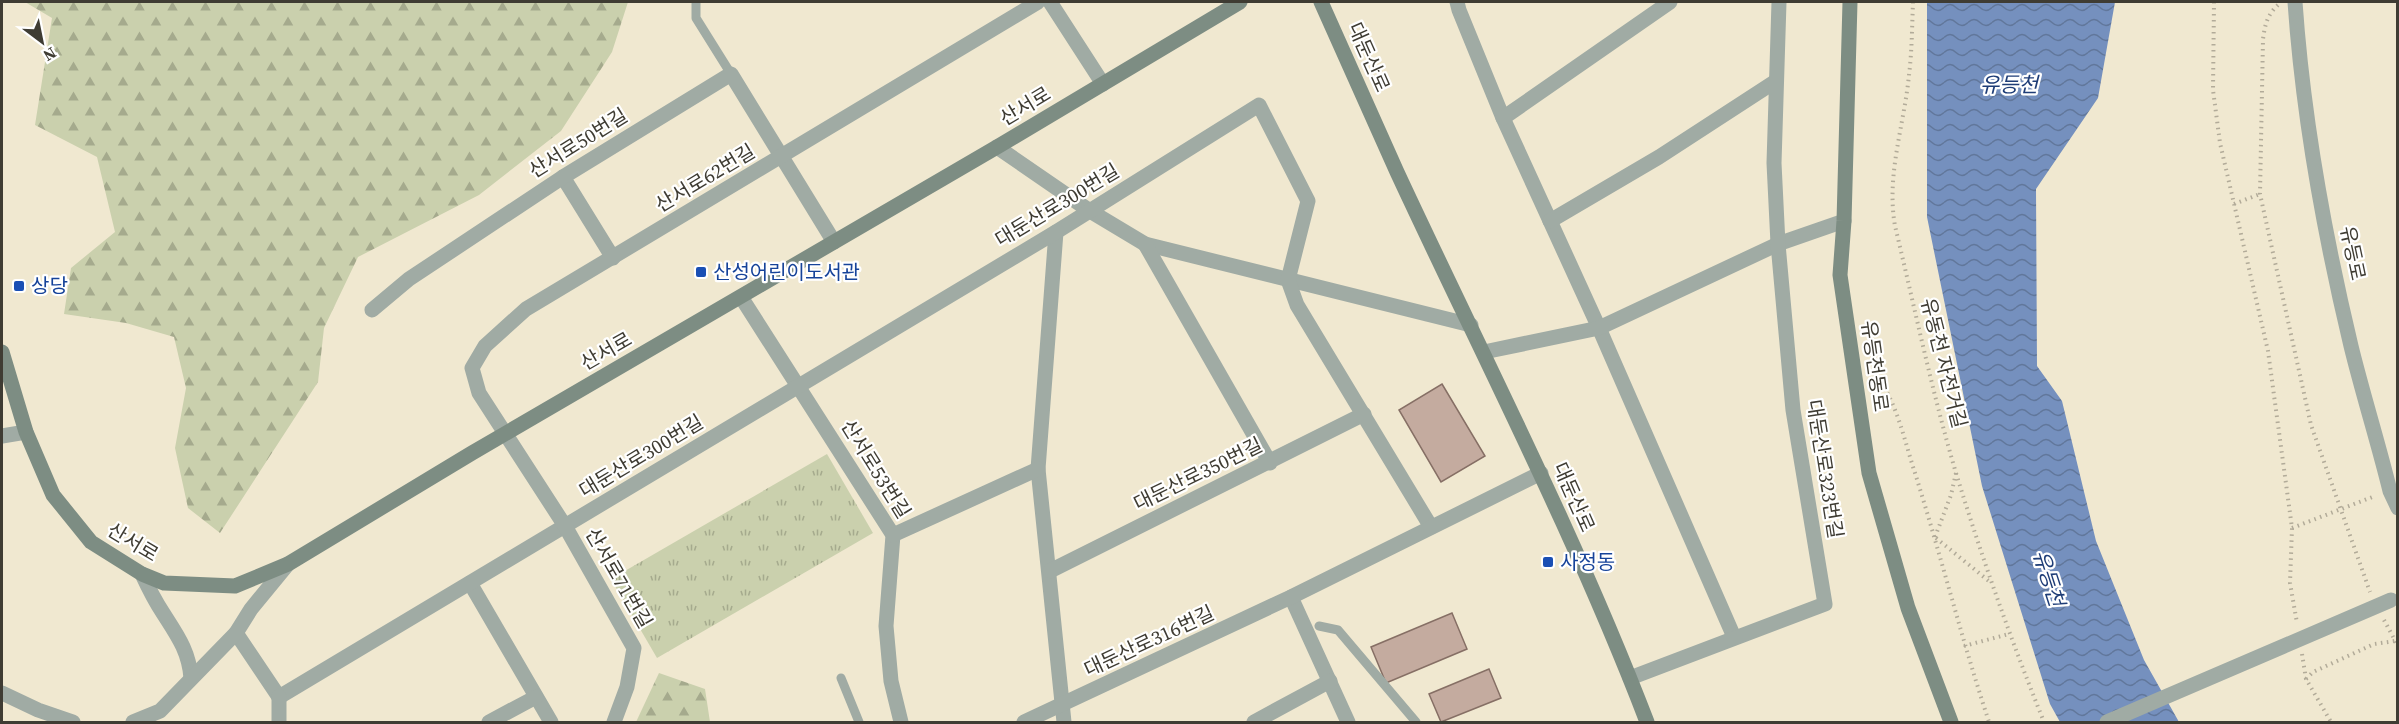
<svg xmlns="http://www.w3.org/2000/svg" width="2399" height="724" font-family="'Source Serif 4','Noto Sans KR',serif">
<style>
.forest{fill:url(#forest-firs)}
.park{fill:url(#park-tufts)}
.water{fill:url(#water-waves)}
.building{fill:#c4ab9f;stroke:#866f65;stroke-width:1.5}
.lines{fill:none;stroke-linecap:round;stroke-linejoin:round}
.path{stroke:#b2ab99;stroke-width:4;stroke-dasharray:1.5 4.5;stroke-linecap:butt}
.service{stroke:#a0aba4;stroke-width:9}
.minor{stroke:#a0aba4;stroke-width:15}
.tertiary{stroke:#a0aba4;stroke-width:15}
.secondary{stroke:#7d8d83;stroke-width:15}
.tertiary-bridge{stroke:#a0aba4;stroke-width:15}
.transit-dot{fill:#1a4fb4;stroke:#fff;stroke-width:2}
.labels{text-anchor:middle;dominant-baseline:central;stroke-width:4.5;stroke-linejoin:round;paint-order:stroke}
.street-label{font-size:20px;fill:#3f3c33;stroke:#fff}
.transit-label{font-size:20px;fill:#164399;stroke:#fff;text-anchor:start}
.water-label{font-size:21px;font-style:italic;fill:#1e3d77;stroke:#fff}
</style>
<defs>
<pattern id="forest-firs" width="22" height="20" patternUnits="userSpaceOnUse" patternTransform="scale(1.5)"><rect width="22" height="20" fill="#cad0ad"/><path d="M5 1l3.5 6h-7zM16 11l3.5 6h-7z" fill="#a5aa8d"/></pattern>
<pattern id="park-tufts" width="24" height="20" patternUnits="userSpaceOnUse" patternTransform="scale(1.5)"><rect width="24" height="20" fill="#cad0ad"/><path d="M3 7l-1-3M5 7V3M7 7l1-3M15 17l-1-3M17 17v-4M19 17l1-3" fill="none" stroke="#a5aa8d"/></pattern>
<pattern id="water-waves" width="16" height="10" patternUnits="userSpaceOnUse" patternTransform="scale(1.5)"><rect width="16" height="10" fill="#7590be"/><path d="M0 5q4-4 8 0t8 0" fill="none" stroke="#61779b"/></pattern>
</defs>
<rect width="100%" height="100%" fill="#f0e8d0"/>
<g class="forest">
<path d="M25 2H628L612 52 561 131 479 195 358 257 324 328 318 382 220 533 188 508 175 448 186 388 174 337 126 323 64 314 71 268 115 232 97 157 35 125 52 18Z"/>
<path d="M659 673 705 689 710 722H636Z"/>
</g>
<path class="park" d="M827 454 873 533 657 658 611 579Z"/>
<path class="water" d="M1927 2H2115L2098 98 2036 189 2037 366 2062 401 2096 541 2144 660 2179 722H2060L2050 704 1982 486 1927 217Z"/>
<g class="building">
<path d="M1442 384 1485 456 1441 482 1399 410Z"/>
<path d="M1452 613 1467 649 1386 683 1371 647Z"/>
<path d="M1489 669 1501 698 1441 722 1429 694Z"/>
</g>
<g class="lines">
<g class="path">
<path d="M1913 2C1912 26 1912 51 1909 75 1904 126 1886 175 1895 226 1915 309 1932 392 1956 473 1982 558 2011 640 2044 722"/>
<path d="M2214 2 2213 90 2220 143 2268 351 2292 528 2290 583 2297 623"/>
<path d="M2278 5C2267 15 2265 25 2263 39L2260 194 2311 425 2370 592"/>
<path d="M2234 204 2260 194"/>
<path d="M1874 373C1897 400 1904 440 1915 473 1941 556 1962 640 1989 722"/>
<path d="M2292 528 2375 496"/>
<path d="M1935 537 1951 495 1956 473"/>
<path d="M1936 538 1990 582"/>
<path d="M2384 620 2398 646"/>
<path d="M1964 646 2009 634"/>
<path d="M2302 654 2306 679 2331 722"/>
<path d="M2306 679 2313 672 2374 644 2395 641"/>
</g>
<g class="service">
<path d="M696 2V18L731 74"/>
<path d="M1319 626 1338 630 1416 722"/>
<path d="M841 678 859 722"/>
</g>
<g class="minor">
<path d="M1050 2 1103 84"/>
<path d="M1457 2 1459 10 1503 118 1599 328 1734 637"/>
<path d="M1503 118 1670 2"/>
<path d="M997 147 1090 211 1145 244 1471 325"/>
<path d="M563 177 613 258"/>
<path d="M1550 221 1659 157 1776 81"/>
<path d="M1056 232 1038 469 1064 722"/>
<path d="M1145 244 1270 463"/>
<path d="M741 297 893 535 886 626 891 681 901 722"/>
<path d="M372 310 409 279 563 177 731 74 834 242"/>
<path d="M1484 352 1599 328 1778 244 1844 221"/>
<path d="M2 436 26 432"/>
<path d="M893 535 1038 469"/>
<path d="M1050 571 1364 414"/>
<path d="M142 574C148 587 155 601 163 613 177 635 189 651 191 678"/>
<path d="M470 583 551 722"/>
<path d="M1291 597 1348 722"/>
<path d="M236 633 279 697"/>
<path d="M1630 678 1825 604 1793 410 1778 244 1774 163 1779 2"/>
<path d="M2 693 38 710 73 722"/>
<path d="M279 697 1056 232 1259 105 1308 201 1288 280 1297 305 1431 527"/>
<path d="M279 697V722"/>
<path d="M133 722 160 711 236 633 251 609 288 564"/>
<path d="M489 722 536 697"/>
<path d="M614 722 627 687 634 648 565 526 479 393 472 368 485 346 526 309 1038 2"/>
<path d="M1024 722 1291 597 1541 473"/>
<path d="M1254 722 1330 681"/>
</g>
<path class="tertiary" d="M2295 2C2303 118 2324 233 2351 346 2363 395 2378 442 2390 491L2398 508"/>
<g class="secondary">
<path d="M1321 2C1346 58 1371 115 1397 172 1482 355 1575 534 1647 722"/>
<path d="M1850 2 1844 221 1840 275 1869 473 1908 608 1951 722"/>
<path d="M2 352 26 432 53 495 91 542 142 574 164 583 235 586 288 564 472 453 997 147 1240 2"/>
</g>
<path class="tertiary-bridge" d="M2107 722 2391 600"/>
</g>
<g class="transit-dot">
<rect x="695" y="266" width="12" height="12" rx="3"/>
<rect x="13" y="280" width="12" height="12" rx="3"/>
<rect x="1542" y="556" width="12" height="12" rx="3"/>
</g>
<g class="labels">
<g class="street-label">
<text transform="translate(1369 57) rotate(66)">대둔산로</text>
<text transform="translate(1025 106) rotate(-31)">산서로</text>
<text transform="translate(578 143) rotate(-32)">산서로50번길</text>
<text transform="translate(705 178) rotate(-31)">산서로62번길</text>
<text transform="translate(1057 205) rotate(-31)">대둔산로300번길</text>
<text transform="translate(2353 253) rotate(78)">유등로</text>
<text transform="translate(606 351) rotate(-30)">산서로</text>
<text transform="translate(1944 363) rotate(76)">유동천 자전거길</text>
<text transform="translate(1875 366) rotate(82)">유등천동로</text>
<text transform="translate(641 456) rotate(-31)">대둔산로300번길</text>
<text transform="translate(876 469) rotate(58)">산서로53번길</text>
<text transform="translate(1825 469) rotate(81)">대둔산로323번길</text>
<text transform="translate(1198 474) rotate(-26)">대둔산로350번길</text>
<text transform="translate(1574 497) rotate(66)">대둔산로</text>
<text transform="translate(133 542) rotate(31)">산서로</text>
<text transform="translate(619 578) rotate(60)">산서로71번길</text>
<text transform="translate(1149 641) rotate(-25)">대둔산로316번길</text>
</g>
<g class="transit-label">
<text x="713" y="272">산성어린이도서관</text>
<text x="31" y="286">상당</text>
<text x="1560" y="562">사정동</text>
</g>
<g class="water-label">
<text x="2009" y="84">유등천</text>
<text transform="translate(2049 578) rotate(72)">유등천</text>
</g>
</g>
<rect width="2399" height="724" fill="none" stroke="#3f3c33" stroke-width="6"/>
<g transform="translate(42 42) rotate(148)" stroke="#ffffff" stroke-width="4.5" paint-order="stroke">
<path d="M0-4.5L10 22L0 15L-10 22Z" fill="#3f3c33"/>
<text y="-9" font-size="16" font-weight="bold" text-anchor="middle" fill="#3f3c33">N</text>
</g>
</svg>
